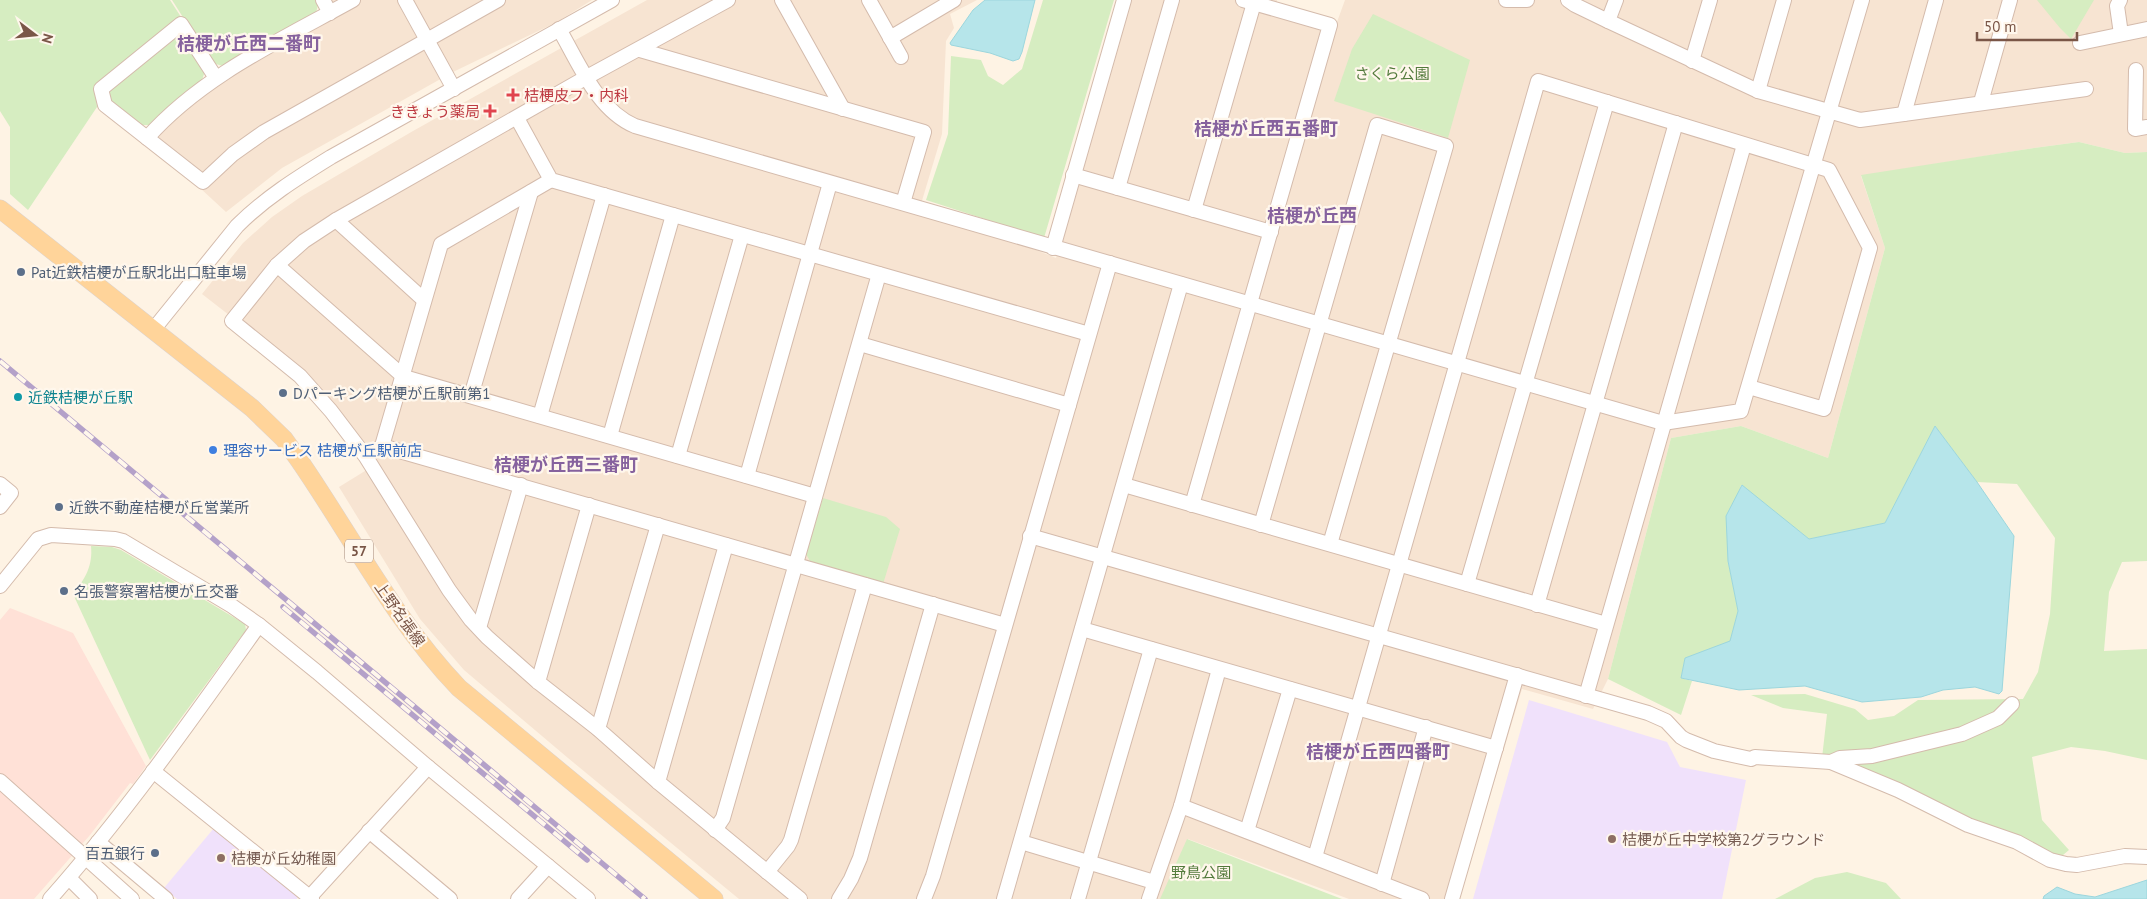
<svg xmlns="http://www.w3.org/2000/svg" width="2147" height="899" font-family="'PT Sans','Noto Sans JP',sans-serif">
<style>
.residential{fill:#f7e4d2}
.commercial{fill:#ffe1d7}
.education{fill:#f0e1fb}
.green{fill:#d6edc1}
.water{fill:#b6e5ea;stroke:#9cd6dd}
.lines{fill:none;stroke-linecap:round;stroke-linejoin:round}
.minor-casing{stroke:#d4bbac;stroke-width:16}
.major-casing{stroke:#dcd3cf;stroke-width:19}
.minor{stroke:#fff;stroke-width:14}
.major{stroke:#ffd49a;stroke-width:18}
.rail-casing{stroke:#b4a1c9;stroke-width:5.5}
.rail{stroke:#fff7ec;stroke-width:4;stroke-dasharray:11;stroke-linecap:butt}
.health-dot{fill:#e0444e;stroke:#fff7ec;stroke-width:2}
.service-dot{fill:#5c6f8a;stroke:#fff7ec;stroke-width:2}
.culture-dot{fill:#0f9aa8;stroke:#fff7ec;stroke-width:2}
.shop-dot{fill:#3f7fe0;stroke:#fff7ec;stroke-width:2}
.education-dot{fill:#8d6e63;stroke:#fff7ec;stroke-width:2}
.labels{text-anchor:middle;dominant-baseline:central;stroke-width:4.5;stroke-linejoin:round;paint-order:stroke}
.shield{fill:#fff7ec;stroke:#a28678;stroke-width:1}
.shield-label{font-size:14px;font-weight:bold;fill:#7a5647}
.park-label{font-size:15px;fill:#527a3b;stroke:#fff7ec}
.health-label{font-size:15px;fill:#be3a42;stroke:#fff7ec;text-anchor:start}
.service-label{font-size:15px;fill:#4e5e75;stroke:#fff7ec;text-anchor:start}
.culture-label{font-size:15px;fill:#0d838f;stroke:#fff7ec;text-anchor:start}
.shop-label{font-size:15px;fill:#366cbe;stroke:#fff7ec;text-anchor:start}
.street-label{font-size:15px;fill:#7a5647;stroke:#fff7ec}
.education-label{font-size:15px;fill:#785e54;stroke:#fff7ec;text-anchor:start}
.quarter-label{font-size:18px;font-weight:bold;fill:#86629e;stroke:#fff7ec}
</style>
<rect width="100%" height="100%" fill="#fef3e4"/>
<g class="residential">
<path d="M316 0H592L557 22 453 72 282 168 226 212 200 188 145 146 160 131 218 84 327 20Z"/>
<path d="M647 0H977L950 14 954 28 946 41 942 134 921 204 1056 258 1131 0H1277V3L1337 22 1345 0H2147V152L2125 153 2079 142 2034 148 1861 176 1885 248 1828 458 1741 426 1671 438 1608 679 1593 709 1522 689 1459 899H1349L1188 839 1162 899H739L568 758 464 670 420 619 339 487 378 463 360 438 229 315 202 294 243 243 272 217 302 196 413 131Z"/>
</g>
<path class="commercial" d="M10 608 73 633 146 766 133 784 130 783 90 835 34 899H0V620Z"/>
<g class="education">
<path d="M1529 700 1667 742 1680 767 1746 780 1722 899H1473Z"/>
<path d="M214 828 298 894 297 899H177L164 888Z"/>
</g>
<g class="green">
<path d="M0 0H170L181 17 95 86 97 107 28 210 10 194V127L0 111Z"/>
<path d="M172 0H315L318 5 316 13 223 66 212 63Z"/>
<path d="M1043 0H1114L1044 238 926 200 948 134 951 56 981 60 988 76 1003 85 1022 69Z"/>
<path d="M2037 0H2094L2071 39 2060 28Z"/>
<path d="M1373 14 1470 60 1448 138 1334 101 1352 49Z"/>
<path d="M173 37 183 39 205 71 202 80 173 103 150 125H139L110 101 109 91Z"/>
<path d="M2079 142 2125 153 2147 152V561L2122 562 2109 592 2104 651 2147 649V760L2105 751 2071 747 2032 757 2042 820 2069 850 2063 855 2051 856 1822 758 1827 714 1783 708 1751 695 1805 694 1855 709 1868 720 1894 716 1918 700 2023 699 2038 672 2050 614 2055 538 2017 484 1977 482 1935 426 1885 523 1809 539 1741 485 1728 561 1738 611 1730 642 1685 658 1681 678 1692 681 1681 715 1608 679 1671 438 1741 426 1828 458 1885 248 1861 175 2034 148Z"/>
<path d="M823 498 886 517 900 529 883 584 811 563 806 554Z"/>
<path d="M91 546 112 547 121 550 245 624 246 630 150 760 73 594C85 579 93 566 91 546Z"/>
<path d="M1187 839 1342 899H1160Z"/>
<path d="M1847 872 1886 883 1901 899H1775L1815 878Z"/>
</g>
<g class="water">
<path d="M985 0H1035L1022 52 1019 59 1013 61 990 53 951 45 950 43 973 10Z"/>
<path d="M1935 426 1977 482 2014 536 2002 691 1999 694 1975 687 1943 690 1921 697 1862 702 1805 686 1739 690 1681 678 1685 658 1730 641 1738 611 1728 561 1726 516 1742 485 1809 539 1885 523Z"/>
<path d="M2147 880V899H2043L2044 896 2057 887 2075 894 2095 897Z"/>
</g>
<g class="lines">
<g class="minor-casing">
<g id="minor">
<path d="M323 0 330 13"/>
<path d="M405 0 454 89"/>
<path d="M728 0 587 77 336 220 304 241 277 265 232 321 300 376 331 411 366 457 449 590 471 620 487 637 538 682 598 729 658 782 800 899"/>
<path d="M782 0 843 109"/>
<path d="M869 0 901 57"/>
<path d="M1506 0H1527"/>
<path d="M1568 0 1575 5 1608 21 1758 91 1860 120 2086 89"/>
<path d="M2120 0 2117 6 2121 34"/>
<path d="M1608 21 1616 0"/>
<path d="M559 29C579 63 597 110 635 126L1663 423 1741 411 1862 0"/>
<path d="M890 38 954 0"/>
<path d="M2080 43 2147 29"/>
<path d="M640 50 924 132 903 203"/>
<path d="M1692 61 1710 0"/>
<path d="M2136 70 2135 129 2147 127"/>
<path d="M216 78 181 24 101 89 105 105 203 182 233 154 264 132 498 0"/>
<path d="M1758 91 1784 0"/>
<path d="M1981 102 2010 0"/>
<path d="M1904 114 1936 0"/>
<path d="M517 118 551 180 1089 334"/>
<path d="M147 138C202 76 281 40 353 0"/>
<path d="M1073 175 1271 232"/>
<path d="M1118 188 1172 0"/>
<path d="M1194 210 1254 3"/>
<path d="M336 220 424 300"/>
<path d="M1053 248 1124 0"/>
<path d="M277 265 404 377 815 496"/>
<path d="M153 330 237 226C265 198 297 178 331 157L612 0"/>
<path d="M860 344 1069 405"/>
<path d="M471 396 531 192"/>
<path d="M540 416 604 195"/>
<path d="M610 436 673 215"/>
<path d="M382 446 1005 625"/>
<path d="M375 451 382 446 441 244 551 180"/>
<path d="M678 456 742 235"/>
<path d="M747 476 830 183"/>
<path d="M0 484 11 493 0 507"/>
<path d="M1124 485 1606 624"/>
<path d="M1192 505 1330 25 1243 0"/>
<path d="M1261 525 1377 125 1446 146 1330 544"/>
<path d="M1030 536 1648 713 1666 721 1681 737 1686 740 1714 751 1751 759 1755 757 1831 762 1898 790 1968 825 2017 842 2050 860 2066 864 2077 865 2125 856 2147 857"/>
<path d="M1467 584 1607 102"/>
<path d="M0 586 38 539 51 535 115 539 123 541 232 606 259 625 317 672 428 767 588 899"/>
<path d="M1537 605 1676 123"/>
<path d="M479 628 521 485"/>
<path d="M1082 629 1496 748"/>
<path d="M538 682 589 505"/>
<path d="M1586 696 1744 145"/>
<path d="M598 729 658 525"/>
<path d="M1831 762 1840 758 1872 756 1962 734 1998 718 2012 704"/>
<path d="M153 771 312 899"/>
<path d="M0 781 132 899"/>
<path d="M658 782 726 545"/>
<path d="M1181 806 1422 899"/>
<path d="M715 830 723 818 879 274"/>
<path d="M369 831 450 899"/>
<path d="M1247 831 1290 689"/>
<path d="M98 842 166 899"/>
<path d="M1021 842 1154 882"/>
<path d="M1315 857 1538 81 1829 170 1870 248 1824 409 1749 387"/>
<path d="M767 872 788 846 791 840 865 585"/>
<path d="M69 878 90 899"/>
<path d="M1382 884 1426 727"/>
<path d="M50 899C126 813 192 719 259 625"/>
<path d="M308 899 428 767"/>
<path d="M518 899 548 866"/>
<path d="M839 899 851 879 860 858 933 604"/>
<path d="M924 899 933 876 1110 263"/>
<path d="M1004 899 1181 284"/>
<path d="M1078 899 1151 649"/>
<path d="M1149 899 1181 806 1219 669"/>
<path d="M1452 899 1517 675"/>
</g>
</g>
<g class="major-casing">
<path id="major" d="M0 209 252 408 284 439 299 460C352 537 394 620 459 688L714 899"/>
</g>
<use href="#minor" class="minor"/>
<use href="#major" class="major"/>
<g class="rail-casing">
<g id="rail">
<path d="M0 361 645 899"/>
<path d="M283 607 587 860"/>
</g>
</g>
<use href="#rail" class="rail"/>
</g>
<g class="health-dot">
<path d="M510.5 87.5h5v5h5v5h-5v5h-5v-5h-5v-5h5z"/>
<path d="M487.5 103.5h5v5h5v5h-5v5h-5v-5h-5v-5h5z"/>
</g>
<g class="service-dot">
<circle cx="21" cy="272" r="5"/>
<circle cx="283" cy="393" r="5"/>
<circle cx="59" cy="507" r="5"/>
<circle cx="64" cy="591" r="5"/>
<circle cx="155" cy="853" r="5"/>
</g>
<circle class="culture-dot" cx="18" cy="397" r="5"/>
<circle class="shop-dot" cx="213" cy="450" r="5"/>
<g class="education-dot">
<circle cx="1612" cy="839" r="5"/>
<circle cx="221" cy="858" r="5"/>
</g>
<g class="labels">
<rect class="shield" x="345" y="539.5" width="28" height="23" rx="4"/>
<g class="shield-label">
<text x="359" y="551">57</text>
</g>
<g class="park-label">
<text x="1392" y="73">さくら公園</text>
<text x="1201" y="872">野鳥公園</text>
</g>
<g class="health-label">
<text x="524" y="95">桔梗皮フ・内科</text>
<text x="480" y="111" text-anchor="end">ききょう薬局</text>
</g>
<g class="service-label">
<text x="31" y="272">Pat近鉄桔梗が丘駅北出口駐車場</text>
<text x="293" y="393">Dパーキング桔梗が丘駅前第1</text>
<text x="69" y="507">近鉄不動産桔梗が丘営業所</text>
<text x="74" y="591">名張警察署桔梗が丘交番</text>
<text x="145" y="853" text-anchor="end">百五銀行</text>
</g>
<g class="culture-label">
<text x="28" y="397">近鉄桔梗が丘駅</text>
</g>
<g class="shop-label">
<text x="223" y="450">理容サービス 桔梗が丘駅前店</text>
</g>
<g class="street-label">
<text transform="translate(400 614) rotate(55)">上野名張線</text>
</g>
<g class="education-label">
<text x="1622" y="839">桔梗が丘中学校第2グラウンド</text>
<text x="231" y="858">桔梗が丘幼稚園</text>
</g>
<g class="quarter-label">
<text x="249" y="43">桔梗が丘西二番町</text>
<text x="1266" y="128">桔梗が丘西五番町</text>
<text x="1312" y="215">桔梗が丘西</text>
<text x="566" y="464">桔梗が丘西三番町</text>
<text x="1378" y="751">桔梗が丘西四番町</text>
</g>
</g>
<g transform="translate(35 35) rotate(106)" stroke="#fff7ec" stroke-width="4" paint-order="stroke">
<path d="M0-4L9 19L0 12L-9 19Z" fill="#7a5647"/>
<text y="-8" font-size="14" font-weight="bold" text-anchor="middle" fill="#7a5647">N</text>
</g>
<path d="M1977 32v8h100v-8" fill="none" stroke="#7a5647" stroke-width="2.5"/>
<text x="1984" y="32" font-size="15" fill="#7a5647" stroke="#fff7ec" stroke-width="4" paint-order="stroke">50 m</text>
</svg>
